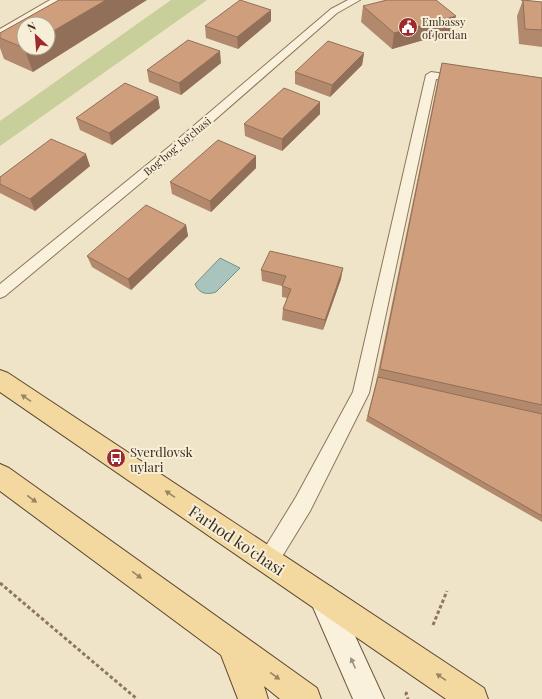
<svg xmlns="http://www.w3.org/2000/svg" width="542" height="699" font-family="'Playfair Display',serif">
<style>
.green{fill:#c9cf9b}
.water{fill:#a9c4bc;stroke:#6f938a}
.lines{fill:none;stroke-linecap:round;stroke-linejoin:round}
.service-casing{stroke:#8d765c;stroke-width:2}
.secondary-casing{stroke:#6f573f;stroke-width:2}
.primary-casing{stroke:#5b4430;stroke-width:2}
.path{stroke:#8d765c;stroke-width:3;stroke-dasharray:3.5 2.5;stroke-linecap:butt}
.service{fill:#faf1dc;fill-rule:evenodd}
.secondary{fill:#faf1dc;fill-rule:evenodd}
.primary{fill:#f3d9a0;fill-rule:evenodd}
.wall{fill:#b2896c}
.shaded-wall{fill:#916f58}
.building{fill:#cf9f7d;stroke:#916f58}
.oneway{fill:#988460}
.oneway2{fill:#9c907e}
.labels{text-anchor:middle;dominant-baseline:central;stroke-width:4;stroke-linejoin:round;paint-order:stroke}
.far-poi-label{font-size:11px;fill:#3d2e20;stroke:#f7eed8;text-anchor:start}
.far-street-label{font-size:11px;fill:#3d2e20;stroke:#f7eed8}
.poi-label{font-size:13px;fill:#3d2e20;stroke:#f7eed8;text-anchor:start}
.near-street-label{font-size:16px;fill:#3d2e20;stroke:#f7eed8}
</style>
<rect width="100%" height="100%" fill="#f0e4c8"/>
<path class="green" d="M171 0H207L0 146V121Z"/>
<path class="water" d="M220 258 240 268 216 292C207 295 199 294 195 284Z"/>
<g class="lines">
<g class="service-casing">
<g id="service">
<path d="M50 0H62L0 36V29Z"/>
<path d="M348 0H360L337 13 178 152 5 296 0 298V284L170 146 331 9Z"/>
<path d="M522 0H542V5L527 3Z"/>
<path d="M431 72 459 76 465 79 459 82 436 79 369 393 310 511 275 568 268 571 261 568 258 561 261 554 296 497 353 392 426 75Z"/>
</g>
</g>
<g class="secondary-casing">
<path id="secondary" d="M323 584 333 588 384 699H353L309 598 313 588Z"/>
</g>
<g class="primary-casing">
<g id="primary">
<path d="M0 370 8 373 484 688 488 699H446L0 392Z"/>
<path d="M0 464 9 468 317 688 321 699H280L264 686 268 699H238L221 655 0 491Z"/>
</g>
</g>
<g class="path">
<path d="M0 583 137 699"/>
<path d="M433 625 447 591"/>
<path d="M407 692 406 694 408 699"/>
</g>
<use href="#service" class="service"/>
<use href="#secondary" class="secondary"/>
<use href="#primary" class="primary"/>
</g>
<g class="wall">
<path d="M59 0 33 72 4 59 0 48V33Z"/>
<path d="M523 0 542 2V47L519 44 517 16Z"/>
<path d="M363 6 452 32 392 49 361 22Z"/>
<path d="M271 21 238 49 206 38 205 26Z"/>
<path d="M364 53 362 65 330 97 295 84V72Z"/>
<path d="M221 63 181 95 149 82 147 70Z"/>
<path d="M442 63 542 78V522L366 421 376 382 438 79Z"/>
<path d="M160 108 112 145 80 130 76 118Z"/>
<path d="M320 114 282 151 245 136 244 124Z"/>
<path d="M256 156V168L211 212 172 194 170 182Z"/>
<path d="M90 166 35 211 0 193V177Z"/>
<path d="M186 225 188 236 131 290 92 267 87 256Z"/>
<path d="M261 270 341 279 323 330 282 320 283 309 287 298 282 297V286L262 281Z"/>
</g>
<g class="shaded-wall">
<path d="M106 0H147L33 72 24 48H48V34Z"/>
<path d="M271 10V21L238 49 237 37Z"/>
<path d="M456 16 452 32 392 49 394 33Z"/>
<path d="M220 51 221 63 181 95 179 83Z"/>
<path d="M364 53 362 65 330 97 332 85Z"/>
<path d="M158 97 160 108 112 145 109 133Z"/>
<path d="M320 102V114L282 151V139Z"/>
<path d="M86 154 90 166 35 211 30 199Z"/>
<path d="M256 156V168L211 212 210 201Z"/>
<path d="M186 225 188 236 131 290 128 279Z"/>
<path d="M343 268 341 279 323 330 325 320Z"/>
</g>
<g class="building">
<path d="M59 0H106L48 34V24H24V48L0 38V33Z"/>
<path d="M240 0 271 10 237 37 205 26Z"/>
<path d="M387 0H436L456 16 394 33 363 6Z"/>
<path d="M523 0 542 2V30L525 29Z"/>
<path d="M188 40 220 51 179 83 147 70Z"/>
<path d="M328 41 364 53 332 85 295 72Z"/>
<path d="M442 63 542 78V405L380 369Z"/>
<path d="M125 83 158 97 109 133 76 118Z"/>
<path d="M284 88 320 102 282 139 244 124Z"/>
<path d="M51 139 86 154 30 199 0 184V177Z"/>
<path d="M218 140 256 156 210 201 170 182Z"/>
<path d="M146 205 186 225 128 279 87 256Z"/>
<path d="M270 251 343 268 325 320 283 309 291 289 282 286 286 276 261 270Z"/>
<path d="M378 377 542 414V516L368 416Z"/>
</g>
<defs><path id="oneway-solid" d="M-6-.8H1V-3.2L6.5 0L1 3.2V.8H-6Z"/></defs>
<g class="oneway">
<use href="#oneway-solid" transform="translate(26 398) rotate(-146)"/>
<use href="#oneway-solid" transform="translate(170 494) rotate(-146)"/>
<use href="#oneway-solid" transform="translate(32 499) rotate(36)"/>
<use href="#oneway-solid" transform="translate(137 575) rotate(36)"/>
<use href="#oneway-solid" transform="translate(275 676) rotate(36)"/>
<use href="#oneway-solid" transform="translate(441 677) rotate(-146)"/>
</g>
<use class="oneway2" href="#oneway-solid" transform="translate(353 663) rotate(-114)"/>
<defs>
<g id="civic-disc" transform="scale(1)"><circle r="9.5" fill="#9e2a2b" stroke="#f7eed8"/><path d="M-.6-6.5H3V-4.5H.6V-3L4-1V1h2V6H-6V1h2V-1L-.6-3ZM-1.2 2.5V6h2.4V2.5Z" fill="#fff"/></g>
<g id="bus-disc" transform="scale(1)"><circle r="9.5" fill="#9e2a2b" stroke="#f7eed8"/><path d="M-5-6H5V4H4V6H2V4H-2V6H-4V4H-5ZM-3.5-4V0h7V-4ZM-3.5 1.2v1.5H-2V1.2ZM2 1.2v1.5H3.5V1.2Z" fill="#fff"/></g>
</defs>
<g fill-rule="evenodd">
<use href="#civic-disc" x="408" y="27"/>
<use href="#bus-disc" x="116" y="458"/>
</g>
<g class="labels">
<g class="far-poi-label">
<text x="422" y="21">Embassy<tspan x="422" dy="13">of Jordan</tspan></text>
</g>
<g class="far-street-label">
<text transform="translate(177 146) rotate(-40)">Bogʻbogʻ koʻchasi</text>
</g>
<g class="poi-label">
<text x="130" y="451">Sverdlovsk<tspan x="130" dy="15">uylari</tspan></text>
</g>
<g class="near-street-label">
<text transform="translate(237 540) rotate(34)">Farhod ko'chasi</text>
</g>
</g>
<g transform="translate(36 36) rotate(334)"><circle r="19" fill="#f7eed8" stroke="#ada18e"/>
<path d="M0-3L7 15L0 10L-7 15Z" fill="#9e2a2b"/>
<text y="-6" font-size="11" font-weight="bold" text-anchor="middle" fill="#3d2e20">N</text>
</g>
</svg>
